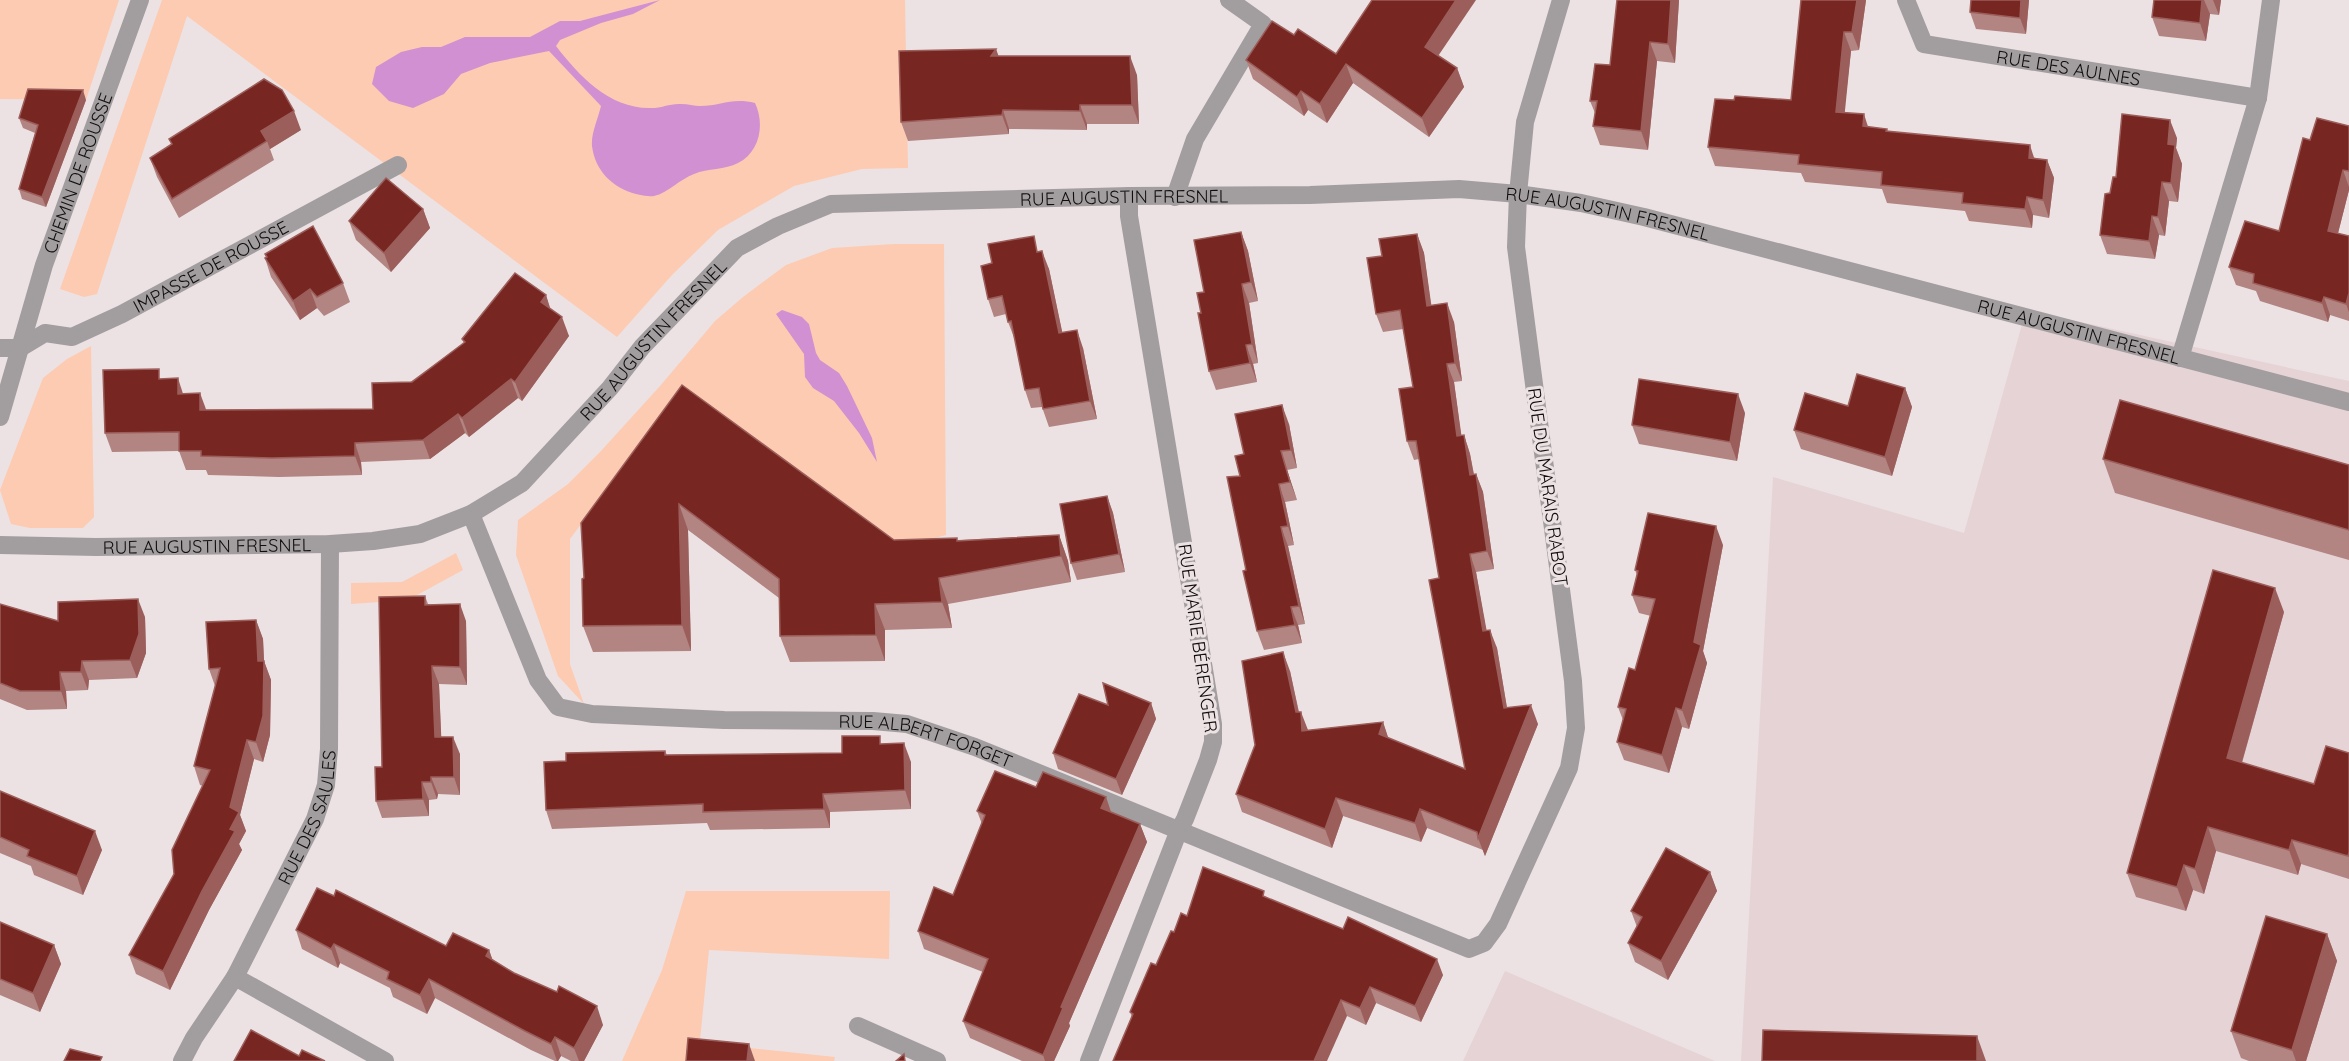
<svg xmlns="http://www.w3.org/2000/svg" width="2349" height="1061" font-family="Quicksand,sans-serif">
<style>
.built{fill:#e6d3d6}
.green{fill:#fdcbb2}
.water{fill:#d090d1}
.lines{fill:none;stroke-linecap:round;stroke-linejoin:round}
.minor{stroke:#a29ea0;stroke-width:18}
.wall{fill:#b28482}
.shaded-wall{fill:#9b5e5b}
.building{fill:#782621;stroke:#9b5e5b;stroke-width:1.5}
.labels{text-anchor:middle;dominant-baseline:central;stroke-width:6;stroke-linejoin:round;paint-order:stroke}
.street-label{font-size:18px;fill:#100d0d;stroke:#ece2e3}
</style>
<rect width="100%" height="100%" fill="#ece2e3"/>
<g class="built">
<path d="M2026 310 2349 381V1061H1741L1773 477 1964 533Z"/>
<path d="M1505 971 1715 1061H1463Z"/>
</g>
<g class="green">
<path d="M0 0H119L86 100 0 99Z"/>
<path d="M162 0H905L908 168 862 169 794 186 718 230 672 275 617 337 187 16 97 294 84 297 60 289Z"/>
<path d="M894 244H944L946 535 896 549 675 398 570 539V664L584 704 558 676 516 555 518 520 568 484 600 452 660 386 715 321 743 297 786 265 832 248Z"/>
<path d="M91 346 94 517 83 528H30L11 524 0 490 43 378 67 359Z"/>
<path d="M456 553 463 570 408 600 351 604V583L402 582Z"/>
<path d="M686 891H890L889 959 709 950 698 1061H622L662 970Z"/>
<path d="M702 1043 835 1057 834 1061H701Z"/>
</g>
<g class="water">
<path d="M660 0 633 14 601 23 560 40 556 46C579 76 609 108 649 108 660 109 670 103 681 104 688 104 694 106 700 106 721 106 732 97 755 103 765 124 760 152 738 163 725 170 708 168 694 174 680 179 668 193 654 196 649 197 641 195 636 194 613 188 595 171 592 146 591 133 598 119 601 106L549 51 490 63 461 74 444 94 413 108 389 101 372 84 376 67 401 52 422 47H441L465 37H530L560 21H580Z"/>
<path d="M782 310 802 317 809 324 816 353 820 360 839 373 847 386 872 438 877 462 859 433 834 401 813 388 805 377 804 354 776 314Z"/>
</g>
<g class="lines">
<g class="minor">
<path id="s1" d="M1906 0 1924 44 2258 98"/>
<path d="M1175 197 1195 139 1263 24 1229 0"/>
<path id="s2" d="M0 348H20L45 333 72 337 122 314 398 165"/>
<path d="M2180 358 2258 98 2271 0"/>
<path id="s3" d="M0 417 44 265 140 0"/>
<path id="s4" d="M471 514 538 680 558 707 592 714 724 720 873 721 907 724 975 747 1469 949 1484 943 1498 924 1569 768 1576 728 1573 681 1516 247 1518 194 1525 122 1561 0"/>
<path id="s5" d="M0 545 96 547 330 544 373 541 420 534 471 514 522 483 610 388 642 347 737 248 778 226 831 204 1129 196 1310 195 1459 189 1518 194 1581 203 1644 217 2349 402"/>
<path d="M235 977 385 1061"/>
<path d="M858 1026 937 1061"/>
<path id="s6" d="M182 1061 194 1038 235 977 315 819 326 785 329 749 330 544"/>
<path d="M1089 1061 1179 830 1185 819 1208 760 1213 742V724L1129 216V196"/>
</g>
</g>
<g class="wall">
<path d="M1679 0 1675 63 1657 61 1648 150 1600 145 1593 126 1595 113 1590 101Z"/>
<path d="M1866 0 1859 50 1851 51 1844 112 1868 127 1887 129 1888 131 2047 160 2054 178 2049 218 2033 215 2032 228 1969 221 1965 211 1887 203 1882 189 1805 182 1801 173 1715 166 1708 147 1734 100H1791Z"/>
<path d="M1971 0H2029L2026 34 1976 29 1970 12Z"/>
<path d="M2154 0H2221L2219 15 2210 14 2206 41 2159 36 2152 17Z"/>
<path d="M1294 35 1336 54 1439 56 1457 68 1464 87 1429 137 1353 83 1327 123 1308 110 1304 116 1253 79 1246 60Z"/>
<path d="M996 49 998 56 1137 75 1139 124H1087V130L1009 129V134L908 141 901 122Z"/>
<path d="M86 100 46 207 22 199 19 189 35 133 23 128 19 118Z"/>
<path d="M2349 126V190L2338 233 2349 236V321L2330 315 2328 322 2260 301 2256 291 2236 285 2229 267 2279 231 2310 140Z"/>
<path d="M301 130 270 149 274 160 179 218 157 177 150 158Z"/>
<path d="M2177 138 2176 148 2182 164 2178 202 2169 201 2165 236 2159 235 2155 259 2107 254 2100 235 2116 177Z"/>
<path d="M423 209 430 228 391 272 356 240 349 221Z"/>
<path d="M1241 232 1248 251 1258 301 1249 303 1258 363 1253 364 1257 382 1216 390 1209 371 1204 292Z"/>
<path d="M1417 234 1424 253 1431 306 1454 322 1462 381 1454 382 1461 435H1464L1470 454 1474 474H1476L1483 492 1494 569 1476 572 1486 630 1497 648 1507 708 1538 724 1485 856 1483 850 1427 828 1421 842 1343 816 1332 848 1242 812 1236 794 1290 671 1299 712 1308 731 1383 722 1388 738 1465 769 1439 578 1419 459 1414 460 1407 441 1413 387 1403 329 1383 332 1376 314 1382 256Z"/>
<path d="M1039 252 1049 269 1062 332 1083 348 1097 419 1049 427 1042 407 1031 408 1025 390 1015 340 1008 322 1006 314 994 317 988 299Z"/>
<path d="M265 254 343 283 350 302 324 316 317 308 300 320 271 277 265 258 266 257Z"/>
<path d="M546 295 550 309 569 336 522 401 518 398 469 437 465 433 430 459 361 462 362 475 279 477 208 475 206 470H186L179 451 112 452 105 433 162 379 206 410 373 409 464 343 462 339Z"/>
<path d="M682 385 894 540H958L1059 535 1068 561 1071 582 948 604 952 628 885 630V661L790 662 780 636 779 598 688 530 691 651 593 652 583 626 584 578Z"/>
<path d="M1905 388 1912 407 1892 476 1801 449 1794 430 1848 406Z"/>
<path d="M1745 413 1737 461 1639 444 1632 425Z"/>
<path d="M1289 424 1297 468 1287 470 1297 500 1285 502 1294 545 1288 546 1305 624 1298 625 1302 643 1264 650 1257 631 1240 476 1244 454Z"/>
<path d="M2103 459 2349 465V560L2115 493Z"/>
<path d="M1107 496 1113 513 1125 572 1077 580 1071 563Z"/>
<path d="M1723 545 1703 651 1707 663 1689 729 1682 727 1669 773 1624 760 1617 742 1623 720 1618 707 1635 670 1651 616 1639 613 1632 595 1637 575 1635 570Z"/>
<path d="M425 596 428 604 466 621 467 685 439 684 441 737 460 754V795L438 794 437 799 429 800V816L382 818 376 801 382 767Z"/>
<path d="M0 604 58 621 145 617 146 653 137 678 89 680 88 690 66 691 67 709 27 710 0 699Z"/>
<path d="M2284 612 2242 763 2314 784 2349 753V879L2301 864 2298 875 2216 851 2204 894 2193 890 2186 911 2136 897 2127 873Z"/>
<path d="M256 620 263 639 264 661 271 680 270 735 263 762 254 759 240 815 246 831 239 844 242 850 209 910 170 990 136 974 129 955 174 874 203 786 200 785 194 766 215 686 209 669Z"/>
<path d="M1151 703 1156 719 1122 795 1058 769 1053 753 1108 705Z"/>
<path d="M882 744 911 762V809L830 812V828L710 830 707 823 552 829 546 810 665 751 667 755 842 753Z"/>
<path d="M1036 787 1106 797 1111 812 1140 824 1147 842 1069 1023 1070 1026 1054 1061H1022L970 1038 963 1021 983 972 924 949 918 931 953 895 982 824 977 811Z"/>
<path d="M0 791 102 850 83 895 34 875 31 866 0 853Z"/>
<path d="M1710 872 1717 891 1668 980 1635 962 1628 943 1637 927 1631 911Z"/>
<path d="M1267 898 1443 975 1421 1022 1376 1003 1366 1025 1347 1016 1132 1017 1130 1012 1174 932 1187 916Z"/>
<path d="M0 922 54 945 61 964 40 1012 0 995Z"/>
<path d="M296 930 489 950 492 959 514 973 603 1025 584 1061H571L561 1056 558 1061H555L531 1050 435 998 427 1014 393 997 390 988 340 963 338 968 302 949Z"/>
<path d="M2327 934 2337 961 2306 1061H2249L2241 1058 2231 1031Z"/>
</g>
<g class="shaded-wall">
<path d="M1456 0H1476L1432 65 1425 47Z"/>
<path d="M1671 0H1679L1675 63 1668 44Z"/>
<path d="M1857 0H1866L1859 50 1852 32Z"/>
<path d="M2021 0H2029L2026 34 2020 18Z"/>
<path d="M2202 0H2204L2210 14 2206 41 2200 23Z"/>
<path d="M2213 0H2221L2219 15Z"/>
<path d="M1844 32 1851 51 1843 130 1836 112Z"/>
<path d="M1650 42 1657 61 1648 150 1641 131Z"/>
<path d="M996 49 1003 68 991 56Z"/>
<path d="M1130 56 1137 75 1139 124 1132 105Z"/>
<path d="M1346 64 1353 83 1327 123 1320 104Z"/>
<path d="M1457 68 1464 87 1429 137 1422 118Z"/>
<path d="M83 90 86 100 46 207 42 197Z"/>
<path d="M1301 91 1308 110 1304 116 1297 97Z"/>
<path d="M1080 105 1087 124V130L1080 111Z"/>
<path d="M1003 110 1009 129V134L1002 115Z"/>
<path d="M294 111 301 130 270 149 267 141 261 131Z"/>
<path d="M1864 114 1870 133 1863 126Z"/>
<path d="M2170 120 2177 138 2176 148 2182 164 2178 202 2171 183 2168 144Z"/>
<path d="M2030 145 2036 164 2029 158Z"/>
<path d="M2047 160 2054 178 2049 218 2043 200Z"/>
<path d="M2343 170 2349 187V190L2334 249 2328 231Z"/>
<path d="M2162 182 2169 201 2165 236 2158 217Z"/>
<path d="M2027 197 2033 215 2032 228 2025 209Z"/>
<path d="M423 209 430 228 391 272 384 253Z"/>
<path d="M2152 216 2159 235 2155 259 2149 241Z"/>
<path d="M1241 232 1248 251 1258 301 1251 282Z"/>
<path d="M1417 234 1424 253 1434 324 1427 306Z"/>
<path d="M1042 251 1049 269 1066 350 1059 333Z"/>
<path d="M1242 284 1249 303 1258 363 1252 344Z"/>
<path d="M310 289 317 308 300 320 293 301Z"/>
<path d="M2349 293V312L2346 304Z"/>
<path d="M546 295 552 314 541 302Z"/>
<path d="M2324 297 2330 315 2328 322 2322 303Z"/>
<path d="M1447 303 1454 322 1462 381 1455 363Z"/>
<path d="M562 317 569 336 522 401 515 382Z"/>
<path d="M1077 330 1083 348 1097 419 1090 401Z"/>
<path d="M1246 345 1253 364 1257 382 1250 363Z"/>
<path d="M1447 364 1454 382 1464 454 1457 436Z"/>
<path d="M178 378 184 397 178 394Z"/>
<path d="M511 379 518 398 469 437 462 418Z"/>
<path d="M1905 388 1912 407 1892 476 1885 457Z"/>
<path d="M200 393 207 412 200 410Z"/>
<path d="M1738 394 1745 413 1737 461 1730 442Z"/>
<path d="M1282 405 1289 424 1297 468 1291 450Z"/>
<path d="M458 414 465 433 430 459 423 440Z"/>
<path d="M1464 435 1470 454 1477 493 1470 475Z"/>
<path d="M355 443 361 462 362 475 355 456Z"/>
<path d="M1281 451 1287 470 1297 500 1290 482Z"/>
<path d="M1476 474 1483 492 1494 569 1487 551Z"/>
<path d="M1279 484 1285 502 1294 545 1288 526Z"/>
<path d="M1107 496 1113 513 1125 572 1119 554Z"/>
<path d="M679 504 688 530 691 651 682 625Z"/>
<path d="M1716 526 1723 545 1703 651 1707 663 1689 729 1682 710 1694 642Z"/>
<path d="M1281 527 1288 546 1305 624 1299 606Z"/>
<path d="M1059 535 1068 561 1071 582 1061 556Z"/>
<path d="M1470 554 1476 572 1490 649 1483 631Z"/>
<path d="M939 578 948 604 952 628 942 602Z"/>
<path d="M2275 588 2284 612 2236 783 2227 758Z"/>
<path d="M138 599 145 617 146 653 137 678 130 660Z"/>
<path d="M460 604 466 621 467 685 460 667Z"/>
<path d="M875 604 885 630V661L876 635Z"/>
<path d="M1291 607 1298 625 1302 643 1295 625Z"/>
<path d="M256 620 263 639 264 661 271 680 270 735 263 762 256 742 258 661Z"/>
<path d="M1490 630 1497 648 1510 726 1504 708Z"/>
<path d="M1283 652 1290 671 1302 728 1301 712 1308 730 1309 750 1296 712Z"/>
<path d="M82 661 89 680 88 690 81 672Z"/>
<path d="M432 666 439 684 442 754 435 737Z"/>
<path d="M60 672 66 691 67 709 61 691Z"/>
<path d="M1151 703 1156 719 1122 795 1116 779Z"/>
<path d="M1531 705 1538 724 1485 856 1478 838Z"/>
<path d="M1676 708 1682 727 1669 773 1662 755Z"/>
<path d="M1383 722 1389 740 1379 734Z"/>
<path d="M453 737 460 754V795L454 777Z"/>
<path d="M247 740 254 759 240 815 246 831 239 844 242 850 209 910 170 990 163 971 230 829V807Z"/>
<path d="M904 743 911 762V809L905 790Z"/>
<path d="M431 777 438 794 437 799 431 782Z"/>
<path d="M422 782 429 800V816L423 799Z"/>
<path d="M823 794 830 812V828L824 809Z"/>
<path d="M1106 797 1112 815 1101 808Z"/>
<path d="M1336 798 1343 816 1332 848 1325 829Z"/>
<path d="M1420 809 1427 828 1421 842 1415 823Z"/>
<path d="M1140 824 1147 842 1069 1023 1070 1026 1054 1061H1045L1043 1055 1061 1007Z"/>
<path d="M2208 827 2216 851 2204 894 2195 869Z"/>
<path d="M95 831 102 850 83 895 77 876Z"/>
<path d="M2292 840 2301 864 2298 875 2289 850Z"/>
<path d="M2184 865 2193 890 2186 911 2177 887Z"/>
<path d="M1710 872 1717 891 1668 980 1661 961Z"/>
<path d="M2327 934 2337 961 2306 1061H2296L2292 1050Z"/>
<path d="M334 944 340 963 338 968 331 949Z"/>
<path d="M54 945 61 964 40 1012 33 993Z"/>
<path d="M489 950 496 969 486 956Z"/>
<path d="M1437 959 1443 975 1421 1022 1415 1006Z"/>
<path d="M429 979 435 998 427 1014 420 995Z"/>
<path d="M1370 987 1376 1003 1366 1025 1360 1008Z"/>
<path d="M1341 1000 1347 1016 1327 1061H1314Z"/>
<path d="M597 1006 603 1025 584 1061H579L574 1048Z"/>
<path d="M1977 1036 1986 1061H1977Z"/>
<path d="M555 1037 561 1056 558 1061H557L551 1044Z"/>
<path d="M749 1044 755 1061H747Z"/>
</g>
<g class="building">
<path d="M1372 0H1456L1425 47 1457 68 1422 118 1346 64 1320 104 1301 91 1297 97 1246 60 1272 21 1294 35 1298 29 1336 54Z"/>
<path d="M1617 0H1671L1668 44 1650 42 1641 131 1593 126 1597 101H1590L1595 64 1610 65Z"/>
<path d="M1801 0H1857L1852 32H1844L1836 112 1864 114 1863 126 1887 129 1886 131 2030 145 2029 158 2047 160 2043 200 2027 197 2025 209 1962 203 1963 193 1881 185 1882 172 1798 164 1799 155 1708 147 1715 99 1734 100 1735 96 1791 100Z"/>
<path d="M1971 0H2021L2020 18 1970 12Z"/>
<path d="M2154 0H2202L2200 23 2152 17Z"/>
<path d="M996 49 991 56H1130L1132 105H1080V111L1003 110 1002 115 901 122 899 51Z"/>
<path d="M264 79 282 90 294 111 261 131 267 141 172 199 150 158 172 144 169 139Z"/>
<path d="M28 89 83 90 42 197 19 189 38 125 19 118Z"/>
<path d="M2122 114 2170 120 2168 144 2175 145 2171 183 2162 182 2158 217 2152 216 2149 241 2100 235 2105 194 2110 193 2113 177H2116Z"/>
<path d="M2317 118 2349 126V171L2343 170 2328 231 2349 236V293L2346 304 2324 297 2322 303 2253 283 2254 274 2229 267 2245 221 2279 231 2303 138 2310 140Z"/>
<path d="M386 178 423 209 384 253 349 221Z"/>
<path d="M313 226 343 283 317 297 310 289 293 301 265 258 267 257 265 254Z"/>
<path d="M1241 232 1251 282 1242 284 1252 344 1246 345 1250 363 1209 371 1198 313H1201L1197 293 1204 292 1194 240Z"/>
<path d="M1417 234 1427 306 1447 303 1455 363 1447 364 1457 436 1464 435 1470 475 1476 474 1487 551 1470 554 1483 631 1490 630 1504 708 1531 705 1478 838 1477 832 1420 809 1415 823 1336 798 1325 829 1236 794 1255 745 1242 661 1283 652 1296 712H1301L1302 731 1383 722 1379 734 1465 769 1429 580 1439 578 1416 441H1407L1399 389 1413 387 1400 310 1376 314 1367 258 1382 256 1379 239Z"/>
<path d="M1034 236 1037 252 1042 251 1059 333 1077 330 1090 401 1043 409 1039 388 1025 390 1011 321 1008 322 1002 296 988 299 981 266 992 263 988 244Z"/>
<path d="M515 273 546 295 541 302 562 317 515 382 511 379 462 418 458 414 423 440 355 443V456L272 458 201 456V451H179V432L105 433 103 370 159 369V379L178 378V394L200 393V410L373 409 372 383 412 382 465 342 462 339Z"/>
<path d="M1857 374 1905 388 1885 457 1794 430 1805 393 1848 406Z"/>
<path d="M1639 379 1738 394 1730 442 1632 425Z"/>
<path d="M682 385 894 540 957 538V541L1059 535 1061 556 939 578 942 602 875 604 876 635 780 636 779 579 679 504 682 625 583 626 582 579 584 578 581 523Z"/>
<path d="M2120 400 2349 465V530L2103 459Z"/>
<path d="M1282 405 1291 450 1281 451 1290 482 1279 484 1288 526 1281 527 1299 606 1291 607 1295 625 1257 631 1243 571 1246 570 1227 477 1240 476 1235 456 1244 454 1235 414Z"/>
<path d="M1107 496 1119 554 1071 563 1060 504Z"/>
<path d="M1648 513 1716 526 1694 642 1701 645 1682 710 1676 708 1662 755 1617 742 1626 709 1618 707 1629 668 1635 670 1655 599 1632 595 1638 571 1635 570Z"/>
<path d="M2213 570 2275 588 2227 758 2314 784 2326 746 2349 753V852L2348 856 2292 840 2289 850 2208 827 2195 869 2184 865 2177 887 2127 873Z"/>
<path d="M425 596V605L460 604V667L432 666 435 737H453L454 777H431V782H422L423 799 376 801 375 767H382L379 597Z"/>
<path d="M138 599 139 634 130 660 82 661 81 672H60L61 691H20L0 683V604L58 621V602Z"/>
<path d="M256 620 258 661H264L263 716 256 742 247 740 230 807 239 812 230 829 235 831 202 891 163 971 129 955 174 874 172 850 210 770 194 766 220 668 209 669 206 622Z"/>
<path d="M1103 683 1151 703 1116 779 1053 753 1079 694 1108 705Z"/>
<path d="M842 736H880V744L904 743 905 790 823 794 824 809 703 812V804L546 810 544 762 566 761V753L665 751V755L842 753Z"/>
<path d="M995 771 1036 787 1043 772 1106 797 1101 808 1140 824 1061 1007 1063 1008 1043 1055 963 1021 988 959 918 931 934 887 953 895 985 815 977 811Z"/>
<path d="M0 791 95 831 77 876 27 856 29 850 0 837Z"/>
<path d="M1666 848 1710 872 1661 961 1628 943 1642 917 1631 911Z"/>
<path d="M1203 867 1264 891 1263 896 1343 929 1348 917 1437 959 1415 1006 1370 987 1360 1008 1341 1000 1314 1061H1113L1133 1014 1130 1012 1151 963 1156 965 1171 931 1174 932 1181 913 1187 916Z"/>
<path d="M317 888 334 896 336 890 446 946 453 933 489 950 486 956 514 973 557 992 559 986 597 1006 574 1048 555 1037 551 1044 525 1031 429 979 420 995 387 979 389 972 334 944 331 949 296 930Z"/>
<path d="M2266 916 2327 934 2292 1050 2231 1031Z"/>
<path d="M0 922 54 945 33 993 0 979Z"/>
<path d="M251 1030 299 1056 302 1050 325 1061H234Z"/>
<path d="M1763 1030 1977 1036V1061H1762Z"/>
<path d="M688 1038 749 1044 747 1061H686Z"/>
<path d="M70 1049 102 1057 100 1061H64Z"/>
<path d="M904 1054 905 1061H896Z"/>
</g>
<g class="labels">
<g class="street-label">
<text stroke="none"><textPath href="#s1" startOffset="194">RUE DES AULNES</textPath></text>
<text stroke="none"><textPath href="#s3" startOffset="256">CHEMIN DE ROUSSE</textPath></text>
<text stroke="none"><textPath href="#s5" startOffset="1251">RUE AUGUSTIN FRESNEL</textPath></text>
<text stroke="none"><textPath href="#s5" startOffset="1737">RUE AUGUSTIN FRESNEL</textPath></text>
<text stroke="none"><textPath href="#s2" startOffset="232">IMPASSE DE ROUSSE</textPath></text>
<text stroke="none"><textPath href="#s5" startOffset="2223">RUE AUGUSTIN FRESNEL</textPath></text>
<text stroke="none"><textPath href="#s5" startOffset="729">RUE AUGUSTIN FRESNEL</textPath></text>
<text transform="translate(1548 487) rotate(82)">RUE DU MARAIS RABOT</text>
<text stroke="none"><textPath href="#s5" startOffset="207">RUE AUGUSTIN FRESNEL</textPath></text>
<text transform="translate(1198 638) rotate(82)">RUE MARIE BÉRENGER</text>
<text stroke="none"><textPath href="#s4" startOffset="584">RUE ALBERT FORGET</textPath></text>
<text stroke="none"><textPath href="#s6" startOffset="276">RUE DES SAULES</textPath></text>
</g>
</g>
</svg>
